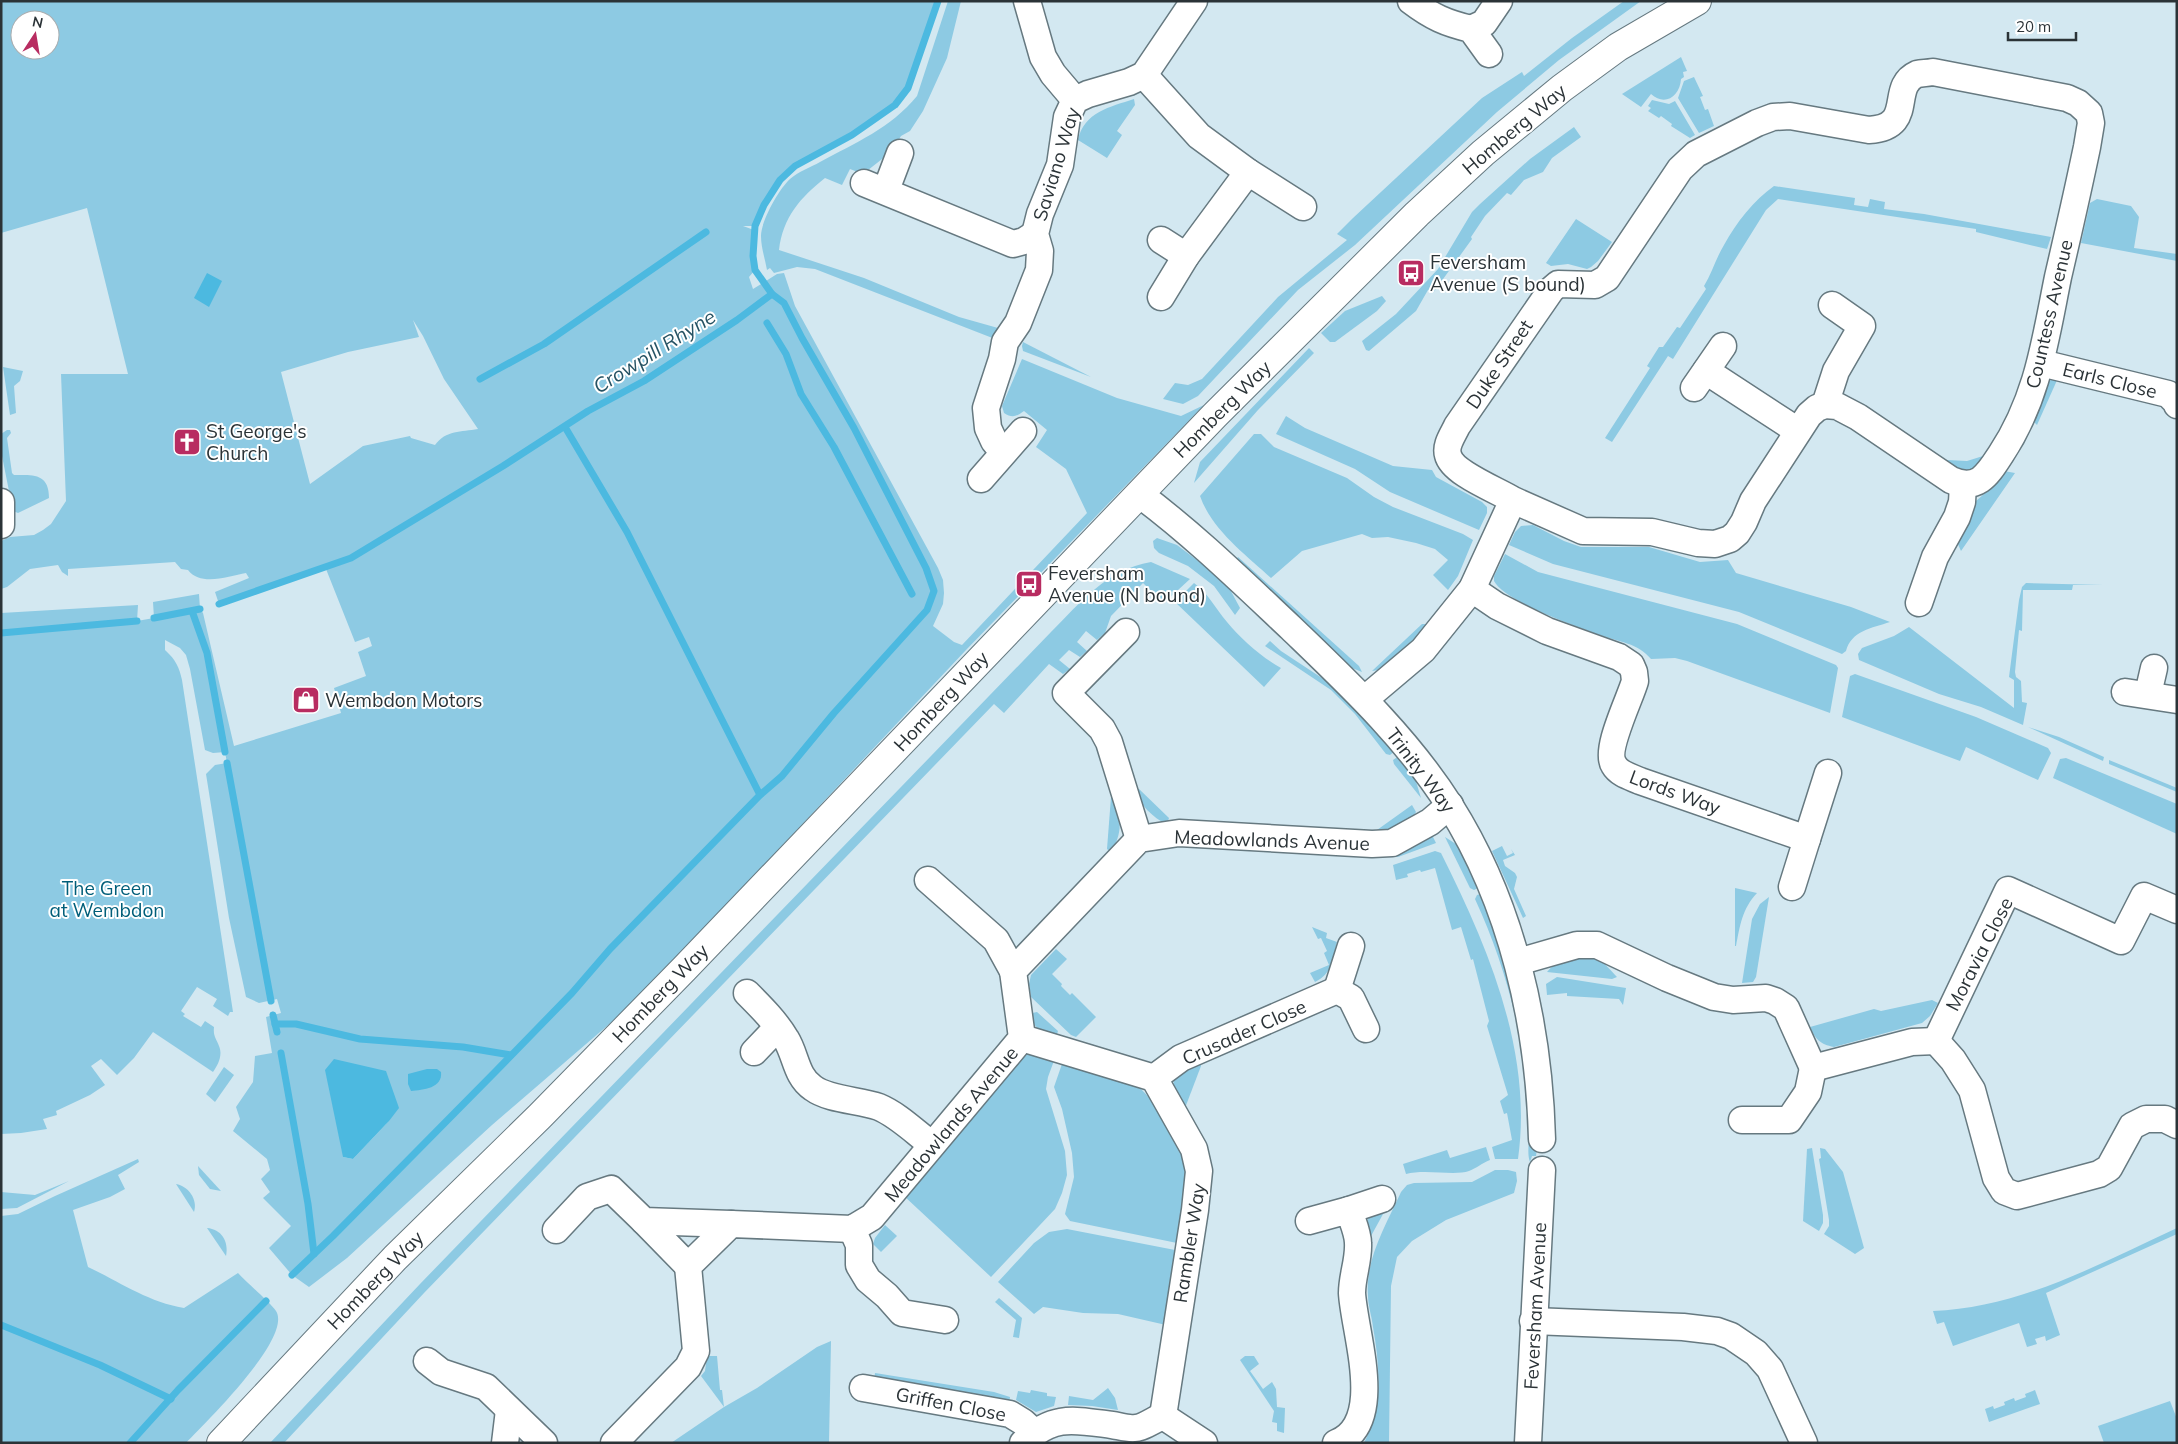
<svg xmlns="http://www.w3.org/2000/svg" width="2178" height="1444" font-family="Mulish,sans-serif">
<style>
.green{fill:#8dcae3;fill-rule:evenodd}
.water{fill:#4cb9e0}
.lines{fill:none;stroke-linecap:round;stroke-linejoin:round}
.stream{stroke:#4cb9e0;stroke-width:7}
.street-casing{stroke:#667980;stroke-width:29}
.primary-casing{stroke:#667980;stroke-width:30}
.street{stroke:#fff;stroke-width:26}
.primary{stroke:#fff;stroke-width:28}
.labels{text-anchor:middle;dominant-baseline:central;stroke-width:4;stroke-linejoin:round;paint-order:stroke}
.street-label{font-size:19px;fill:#2b3337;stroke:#fff}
.poi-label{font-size:19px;fill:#2b3337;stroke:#fff;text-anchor:start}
.park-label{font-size:19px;fill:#005e79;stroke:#fff}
.water-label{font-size:20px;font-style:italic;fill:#265364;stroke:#fff}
</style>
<rect width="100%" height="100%" fill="#d3e8f1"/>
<g class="green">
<path d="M1 1H938L908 88 895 105 852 135 795 166 780 180 764 205 755 226H743L754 230 752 244 755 270 749 277 753 289 777 274 784 273 795 306 938 568 943 580 944 593 943 604 933 626 954 642 962 645 1087 513 1066 469 1036 447 1047 430 1024 411C1016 417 1012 418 1004 413L1002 406 1022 359 1117 398 1181 416 1204 405 966 650 636 1001 492 1125 347 1258 309 1287 292 1275 269 1248 291 1226 263 1198 270 1192 261 1179 270 1170 267 1159 233 1131 240 1119 236 1107 253 1082 255 1056 272 1053 266 1017 281 1013 277 999 259 1003 246 997 229 918 206 774 215 765 227 763 225 752 213 753 205 750 190 669 186 655 180 648 165 640V650C176 660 179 667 182 680L233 1012H230L228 1016 213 1006 217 999 197 987 181 1011 185 1014 183 1016 201 1027 205 1021 214 1027C213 1036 216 1038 219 1046 223 1055 218 1065 213 1072L153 1032 134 1058 117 1075 101 1059 91 1066 105 1085 90 1095 56 1111 57 1115 43 1119 47 1129 21 1133 1 1134V613L138 605 137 621 154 618 153 602 199 594 200 609 203 613 234 746 341 713 334 688 366 676 358 652 372 646 369 637 355 642 326 569 219 604 215 592 249 578 246 573C229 576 201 587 188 570L181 569 175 562 68 569V576L62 572 58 565 30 569 7 587 1 589V541L10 537 34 535 43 530 51 524 66 501 61 374H128L87 208 1 233ZM20 20H50V50H20ZM413 320 423 336 444 379 478 429C461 432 446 430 435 445L411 438 410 436 363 446 310 484 281 372 348 352 419 337ZM389 1121 353 1159 343 1157Z"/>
<path d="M948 1H961L947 58 923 111 910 131 901 136 891 152 863 174 850 169 842 185 825 178C800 198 783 217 779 250L864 278 959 317 998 328 995 339 815 269 797 267 774 273 770 268 767 270C765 259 761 247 761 236 761 221 779 189 790 179 798 172 811 167 820 162 855 143 891 128 917 96Z"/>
<path d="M1624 1H1641L1559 60 1497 112 1355 245 1298 290 1198 396 1183 404 1163 399 1175 383 1188 385 1202 379 1278 297 1347 240 1337 234 1353 218 1482 98 1522 72 1524 76 1572 38Z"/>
<path d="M1681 57 1687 71 1683 72 1684 77 1681 79C1680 96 1665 107 1651 94L1641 107 1622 94Z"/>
<path d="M1694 77 1703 96 1700 97 1705 110 1708 109 1714 126 1699 133 1678 98 1684 81Z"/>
<path d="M1134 99 1135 105 1117 131 1122 135 1107 158 1078 140C1084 112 1110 107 1134 99Z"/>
<path d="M1652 100 1669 104 1675 101 1695 135 1690 138 1671 126 1672 124 1661 116 1659 118 1648 111 1651 108 1648 106Z"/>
<path d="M1574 127 1581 137 1552 158 1543 172 1524 180 1511 195 1507 193 1485 216 1471 237 1472 239 1433 293 1428 290 1416 311 1369 351 1366 350 1362 341 1396 314 1438 269 1472 212 1480 204 1530 159Z"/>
<path d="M1774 186 1855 198 1854 205 1868 207 1870 199 1885 202 1884 209 1924 214 2051 237 2047 249 1976 232V229L1778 199 1766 210 1673 359 1668 356 1612 442 1605 438 1650 368 1647 366 1659 347H1663L1677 327 1680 328 1706 289 1704 286C1712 273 1716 258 1724 245 1736 223 1754 200 1774 186Z"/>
<path d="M2097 199 2131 206 2139 217 2134 248 2177 254V261L2081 243 2090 203Z"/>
<path d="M1576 219 1612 242 1598 261 1591 267 1587 269 1568 264 1551 266 1546 263Z"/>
<path d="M1382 296 1386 301 1377 311 1335 342H1330L1321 333 1345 311Z"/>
<path d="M1023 342 1091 377 1023 351 1022 346Z"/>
<path d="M1309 348 1314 353 1258 410 1194 483 1200 462Z"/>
<path d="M3 367 23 371 20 381 14 386 16 413 10 415Z"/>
<path d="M2058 378 2037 425 2031 419 2048 381Z"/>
<path d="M1286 416 1305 428 1393 466 1432 470 1436 477 1482 502 1487 507V513L1479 530 1390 492 1355 469 1276 434Z"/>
<path d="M7 430H10L11 433 7 438 12 473 14 475C33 475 49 473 49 498L18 513 13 511 1 451V434Z"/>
<path d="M1254 434H1261L1274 447 1347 478 1374 497 1393 507 1463 534 1473 540 1458 576 1448 590 1433 575 1448 560 1435 549 1416 543 1388 537 1372 538 1362 534 1302 551 1271 578C1246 555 1212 530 1200 496Z"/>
<path d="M1983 456 1986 458C1971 475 1964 472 1945 463L1947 460 1967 461Z"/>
<path d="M2004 471 2015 473 1961 551 1957 542 1967 525 1976 501 1992 487Z"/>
<path d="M1533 525 1564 541 1581 547H1649L1700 562 1728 560 1736 573 1851 607 1890 622C1872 628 1851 631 1846 651L1842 654 1739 612 1553 564 1509 545 1515 532 1521 526Z"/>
<path d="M1157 538 1177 545 1226 582 1240 608 1235 615 1214 586 1188 566 1159 553 1154 548 1153 541Z"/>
<path d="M1505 554 1538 572 1737 624 1836 665 1838 668 1830 713 1687 661 1675 658 1651 659C1638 643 1619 642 1600 635 1577 627 1504 601 1494 581V576Z"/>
<path d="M1238 557 1359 666 1362 672 1347 666 1236 560Z"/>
<path d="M1151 562 1190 579 1164 603 1143 583 1111 616 1105 633 1097 640 1086 631 1077 642 1087 651 1080 657 1069 650 1059 660 1070 669 1063 674 1049 664 1004 713 994 704 424 1293 284 1443H270L420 1284 1051 632C1082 601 1106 570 1151 562Z"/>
<path d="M1194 583C1209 594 1215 608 1227 622 1242 640 1260 656 1281 668L1264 687 1175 602Z"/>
<path d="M2026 583 2103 585H2073L2072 590H2023L2022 631 2019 630 2015 672 2016 677 2021 681 2022 702 2027 703 2023 725 1981 707 1939 694 1859 660 1858 654 1862 648 1894 636 1909 627 2014 708V680L2009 677 2019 600 2022 587Z"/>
<path d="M1422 624H1430C1417 637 1390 671 1372 671Z"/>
<path d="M1270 641 1281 651 1331 684 1395 751 1390 755 1386 754 1355 714 1331 690 1265 646Z"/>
<path d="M1855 674 1976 717 2048 748 2051 753 2038 780 1966 747 1960 761 1842 717 1850 676Z"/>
<path d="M2028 727 2059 737 2104 757 2103 761Z"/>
<path d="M1399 756 1415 778 1421 798 1394 764 1393 760Z"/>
<path d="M2066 758 2177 804V834L2053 778 2060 759Z"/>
<path d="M2109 760 2177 788V792L2109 764Z"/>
<path d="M1139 789 1169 818 1167 824C1152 818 1141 804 1133 791Z"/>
<path d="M1111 797H1115C1121 818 1123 833 1111 852L1107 849Z"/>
<path d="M1412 805 1416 812 1411 820 1378 835 1377 830Z"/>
<path d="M1432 835 1436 843 1398 857 1392 856Z"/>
<path d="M1445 837 1459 846 1480 887 1474 890 1470 888Z"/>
<path d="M1502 846 1507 856 1513 853 1511 849 1515 855 1503 860 1505 866 1515 873 1517 877 1514 889 1526 916 1523 918 1492 851Z"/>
<path d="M1435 851 1441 853C1488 947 1533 1052 1518 1159H1495L1492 1147 1512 1140 1507 1113 1504 1114 1500 1101 1508 1095 1487 1026 1489 1021 1473 959 1471 960 1461 927 1452 930 1435 868 1421 872 1420 870 1407 874 1408 877 1396 880 1393 865Z"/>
<path d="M1735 888 1757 893C1742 909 1740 926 1736 946H1735Z"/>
<path d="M1483 893 1519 1004 1537 1148 1536 1156H1532L1530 1162C1527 1154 1529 1145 1529 1136 1530 1119 1529 1100 1527 1082 1519 1019 1502 957 1475 899L1477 895Z"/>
<path d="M1769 897 1756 977 1753 982 1742 983 1752 919 1760 904Z"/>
<path d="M1312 927 1327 933 1326 938 1337 942C1332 960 1333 973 1315 982L1310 973 1329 965 1324 953 1327 951 1321 938 1318 939Z"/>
<path d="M1056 949 1067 959 1052 974 1062 984 1061 986 1070 995 1072 993 1096 1017 1076 1037 1071 1035 1031 997 1029 984 1031 975Z"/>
<path d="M1578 956C1600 956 1603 962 1617 977L1612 979 1547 972C1555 962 1566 960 1578 956Z"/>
<path d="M1557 977 1626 988 1623 1005 1619 999 1567 996V993L1547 995 1546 984Z"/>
<path d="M1932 1000 1938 1003 1930 1016 1922 1023 1834 1047C1820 1044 1816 1040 1810 1027L1874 1009 1881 1011Z"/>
<path d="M1037 1012 1058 1031 1056 1037C1042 1031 1034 1029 1028 1014Z"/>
<path d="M1036 1053 1055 1058 1048 1077 1046 1089 1065 1151 1067 1175 1062 1193 1055 1209 991 1277 904 1196 1018 1061 1028 1054Z"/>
<path d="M1063 1061C1081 1067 1117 1073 1132 1082 1151 1092 1187 1150 1187 1171 1188 1192 1180 1221 1177 1243L1070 1221 1065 1214 1074 1177 1072 1153 1062 1109 1054 1087Z"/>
<path d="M1199 1061 1201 1066 1185 1108 1173 1090 1174 1078Z"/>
<path d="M224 1067 234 1075 215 1102 206 1094Z"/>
<path d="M1486 1147 1490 1160C1482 1163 1475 1169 1469 1171 1455 1176 1425 1169 1406 1174L1403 1164 1447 1150 1450 1158Z"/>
<path d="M1812 1148 1823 1215V1223L1819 1231 1803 1221 1807 1149Z"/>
<path d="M1820 1148 1825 1149 1843 1172 1864 1248 1855 1254 1824 1234 1829 1226V1220L1819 1159 1821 1158Z"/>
<path d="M138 1159 139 1162 118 1175 125 1189 110 1197 73 1210 88 1267C120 1282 148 1302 184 1308L238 1273C247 1283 270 1302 276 1311 293 1338 204 1424 186 1443H1V1216L18 1214 55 1196Z"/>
<path d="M198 1166 221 1191 210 1189 199 1175Z"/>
<path d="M1495 1170H1508L1516 1172 1517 1181 1514 1193 1446 1220 1412 1241 1397 1257 1391 1286 1389 1443H1364C1383 1407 1380 1366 1373 1327 1372 1317 1368 1306 1368 1296 1365 1259 1386 1225 1401 1192L1407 1185 1414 1183 1472 1182Z"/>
<path d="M69 1181 17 1208 1 1209V1192L35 1195Z"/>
<path d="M176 1184C188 1186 198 1199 194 1212Z"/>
<path d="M1388 1205 1371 1236H1367C1364 1215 1371 1215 1388 1205Z"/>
<path d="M885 1225 897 1236 881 1252 873 1244 875 1238Z"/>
<path d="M207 1228C221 1229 229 1241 226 1256Z"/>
<path d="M2177 1228V1234L2046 1293 2060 1335 2046 1341 2045 1336 2035 1339 2037 1344 2027 1347 2019 1323 1953 1346 1944 1322 1937 1324 1933 1311C2020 1308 2099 1264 2177 1228Z"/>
<path d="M1067 1229 1175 1250 1174 1261 1177 1263 1166 1325 1118 1314 1083 1313 1043 1307 1034 1314 998 1282 1034 1243 1049 1232Z"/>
<path d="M999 1298 1022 1318 1019 1338 1013 1337 1016 1320 995 1302Z"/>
<path d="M831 1341 829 1443H671L724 1407 701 1376 705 1371 707 1356H717L720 1390H722L724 1407 757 1388 817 1347Z"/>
<path d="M1245 1356H1254L1259 1364 1250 1371 1263 1389 1272 1382 1276 1389 1277 1407 1285 1408 1284 1433 1277 1431V1423L1272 1422 1274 1411 1240 1360Z"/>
<path d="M875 1373 994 1392 1010 1397 1009 1404 874 1381Z"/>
<path d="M1108 1388 1115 1398 1118 1410 1092 1406 1068 1405 1069 1396 1093 1400Z"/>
<path d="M1031 1390 1047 1393V1396L1056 1397 1054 1406 1036 1412 1016 1400 1018 1391 1030 1393Z"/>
<path d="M2035 1390 2040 1404 1989 1422 1985 1409 1993 1406 1994 1409 2005 1405 2004 1402 2014 1398 2015 1401 2026 1397 2025 1394Z"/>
<path d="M2170 1401 2177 1419V1443H2104L2098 1426Z"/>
</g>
<g class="water">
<path d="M207 273 222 281 209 307 194 298Z"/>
<path d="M334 1059 386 1071 399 1108 389 1121 353 1159 343 1157 325 1070Z"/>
<path d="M427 1069H437L441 1072C443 1088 423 1090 411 1091L408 1084V1074Z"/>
</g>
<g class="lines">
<g class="stream">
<path d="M767 323 786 354 801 394 834 447 912 594"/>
<path d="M480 379 544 344 706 232"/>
<path d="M565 427 627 532 760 795"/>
<path d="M219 604 351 558 503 466 588 411 644 381 737 320 772 294 755 270 753 256 755 226 764 205 780 180 795 166 852 135 895 105 908 88 938 1"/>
<path d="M192 611 207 653 225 752"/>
<path d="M154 618 200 609"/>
<path d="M1 633 137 621"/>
<path d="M227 763 271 1001"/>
<path d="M273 1015 277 1032"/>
<path d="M275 1024H296L360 1039 463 1047 511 1055"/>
<path d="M281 1053 308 1204 314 1254"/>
<path d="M292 1275 333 1236 496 1071 572 993 610 949 760 795 782 776 834 713 927 610 934 591 926 568 854 428 802 338 784 303 772 294"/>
<path d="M1 1325 100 1365 171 1399"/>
<path d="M130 1443 178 1390 266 1301"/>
</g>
<g class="street-casing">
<g id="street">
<path d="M1027 1 1043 57 1053 74 1075 100"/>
<path d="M1411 1C1432 17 1446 23 1471 29L1489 54"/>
<path d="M1471 29 1484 23 1499 1"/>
<path d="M1144 75 1199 136 1248 172 1303 207"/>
<path d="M864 183 1013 244 1024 241 1035 234"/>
<path d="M886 190 900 153"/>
<path d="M1161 240 1186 256"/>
<path d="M1161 297 1186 256 1248 172"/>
<path d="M2041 363 2168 394 2176 402 2177 405"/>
<path d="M1706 371 1798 431"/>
<path d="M1694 388 1723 346"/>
<path d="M1825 405 1836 371 1862 326 1832 305"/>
<path d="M1003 452 994 441 988 428 986 408 1002 359 1005 342 1018 323 1039 270 1040 251 1035 234 1040 214 1060 165 1067 117 1075 100 1088 94 1129 82 1144 75 1194 1"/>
<path d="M981 479 1023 431"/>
<path d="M1139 494C1193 534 1242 582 1291 628 1348 683 1407 738 1450 806 1512 904 1539 1024 1542 1139"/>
<path d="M1 502V525"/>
<path d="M1472 589 1497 606 1547 631 1619 657 1631 665 1634 672 1635 681C1630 699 1604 750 1614 765 1619 774 1631 777 1640 781L1807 839 1792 887"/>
<path d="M1919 603 1935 557 1957 517 1962 502 1963 485"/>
<path d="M1126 632 1066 693 1102 729 1109 742 1139 839"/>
<path d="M2125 692 2177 700"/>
<path d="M2148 694 2154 668"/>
<path d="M1365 699 1423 650 1472 589 1513 500C1497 490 1452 473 1448 455 1445 445 1453 435 1457 426L1551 290 1558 284 1595 285 1607 278 1680 169 1696 154 1757 123 1773 117 1790 116 1869 130C1917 127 1888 87 1917 74 1922 73 1928 73 1933 72L2067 98 2078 103 2089 113 2091 123 2087 147C2078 190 2068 234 2058 277 2045 341 2038 398 2001 454 1988 474 1978 492 1951 480L1858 417 1837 406 1825 405 1817 408 1809 415 1753 501 1744 522 1737 533 1730 539 1715 544 1698 543 1652 532 1583 531 1513 500"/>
<path d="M1807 839 1828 773"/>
<path d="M928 880 996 940 1013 971"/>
<path d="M1518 962 1577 945H1597L1667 978 1714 997 1733 1000 1766 998 1775 1001 1786 1008 1813 1068 1912 1042 1936 1041"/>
<path d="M1337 990 1351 946"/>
<path d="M747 993C761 1007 776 1022 786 1039 796 1055 796 1077 813 1088 829 1100 860 1100 879 1107 898 1115 915 1132 931 1144"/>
<path d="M1022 1038 1154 1078 1194 1149 1199 1171 1195 1210 1163 1416"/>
<path d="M1936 1041 2008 890 2121 941 2144 896 2177 910"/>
<path d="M1936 1041 1953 1060 1972 1090 1996 1178 2004 1191 2017 1196 2099 1174 2109 1168 2132 1126 2146 1119H2165L2177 1125"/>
<path d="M754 1052 777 1028"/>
<path d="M1154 1078 1181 1058 1337 990 1351 998 1366 1029"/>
<path d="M1742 1120H1789L1808 1092 1813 1068"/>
<path d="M1349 1210 1382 1199"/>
<path d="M644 1221 688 1266"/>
<path d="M1309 1221 1349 1210C1352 1220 1358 1233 1358 1243 1359 1260 1352 1276 1352 1293 1354 1332 1387 1424 1336 1443"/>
<path d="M852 1229 859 1245V1265L868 1280 887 1296 902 1313 945 1320"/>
<path d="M556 1230 587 1197 611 1189 644 1221 731 1224"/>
<path d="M1533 1321 1683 1327 1717 1331 1731 1336 1756 1353 1770 1369 1804 1443"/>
<path d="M427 1361 441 1372 486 1387 544 1443"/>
<path d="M863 1388 1010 1414 1023 1422 1034 1432"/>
<path d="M1163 1416 1204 1443"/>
<path d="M505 1443 509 1410"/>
<path d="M614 1443 688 1367 696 1351 688 1266 731 1224 852 1229 872 1217 1022 1038 1013 971 1139 839 1179 833 1372 844 1392 843 1430 822 1450 805"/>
<path d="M1023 1443C1053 1414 1074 1420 1112 1425 1119 1426 1128 1429 1135 1428 1143 1428 1155 1419 1163 1416"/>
<path d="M1528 1443 1542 1170"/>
</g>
</g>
<g class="primary-casing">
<path id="primary" d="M221 1443 395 1258 540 1116 684 969 1215 415 1417 214 1483 153 1562 88 1618 47 1697 1"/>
</g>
<use href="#street" class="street"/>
<use href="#primary" class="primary"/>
</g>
<defs>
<g id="bus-square" transform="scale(1.4375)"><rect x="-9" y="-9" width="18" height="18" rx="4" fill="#b82c61" stroke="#fff"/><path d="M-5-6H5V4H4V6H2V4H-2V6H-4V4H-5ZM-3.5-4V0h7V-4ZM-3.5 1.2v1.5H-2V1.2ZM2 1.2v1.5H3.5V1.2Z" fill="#fff"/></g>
<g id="church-square" transform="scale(1.4375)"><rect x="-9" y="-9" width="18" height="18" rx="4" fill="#b82c61" stroke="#fff"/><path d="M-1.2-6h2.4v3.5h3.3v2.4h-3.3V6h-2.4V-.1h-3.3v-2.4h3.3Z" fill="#fff"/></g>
<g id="shop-square" transform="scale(1.4375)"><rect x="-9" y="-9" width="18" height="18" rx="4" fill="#b82c61" stroke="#fff"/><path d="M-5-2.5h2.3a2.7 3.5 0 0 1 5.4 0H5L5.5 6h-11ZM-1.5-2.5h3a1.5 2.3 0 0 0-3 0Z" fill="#fff"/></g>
</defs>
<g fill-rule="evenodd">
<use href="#bus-square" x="1411" y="273"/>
<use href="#church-square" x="187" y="442"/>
<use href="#bus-square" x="1029" y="584"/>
<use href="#shop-square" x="306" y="700"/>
</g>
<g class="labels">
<g class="street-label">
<text transform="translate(1514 129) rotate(-40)">Homberg Way</text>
<text transform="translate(1056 164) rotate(-73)">Saviano Way</text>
<text transform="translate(2049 314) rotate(-77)">Countess Avenue</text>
<text transform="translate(1499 364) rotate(-56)">Duke Street</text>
<text transform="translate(2110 380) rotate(14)">Earls Close</text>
<text transform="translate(1222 409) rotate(-45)">Homberg Way</text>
<text transform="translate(941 701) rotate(-47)">Homberg Way</text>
<text transform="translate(1421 770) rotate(53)">Trinity Way</text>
<text transform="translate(1675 792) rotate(20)">Lords Way</text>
<text transform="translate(1272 840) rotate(2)">Meadowlands Avenue</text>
<text transform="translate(1979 954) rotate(-63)">Moravia Close</text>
<text transform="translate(660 993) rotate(-46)">Homberg Way</text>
<text transform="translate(1244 1032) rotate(-24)">Crusader Close</text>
<text transform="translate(951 1124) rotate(-50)">Meadowlands Avenue</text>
<text transform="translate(1189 1243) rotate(-81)">Rambler Way</text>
<text transform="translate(375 1280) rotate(-46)">Homberg Way</text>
<text transform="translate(1535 1306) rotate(-87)">Feversham Avenue</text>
<text transform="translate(951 1404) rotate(11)">Griffen Close</text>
</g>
<g class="poi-label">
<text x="1430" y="262">Feversham<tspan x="1430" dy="22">Avenue (S bound)</tspan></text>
<text x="206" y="431">St George's<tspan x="206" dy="22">Church</tspan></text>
<text x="1048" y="573">Feversham<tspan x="1048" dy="22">Avenue (N bound)</tspan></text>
<text x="325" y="700">Wembdon Motors</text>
</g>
<g class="park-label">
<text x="107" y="888">The Green<tspan x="107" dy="22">at Wembdon</tspan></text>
</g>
<g class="water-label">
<text transform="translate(654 351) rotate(-32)">Crowpill Rhyne</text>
</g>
</g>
<rect width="2178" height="1444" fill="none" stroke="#2b3337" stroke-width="5"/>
<g transform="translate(35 35) rotate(12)"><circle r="24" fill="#ffffff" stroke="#aaadaf"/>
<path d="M0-4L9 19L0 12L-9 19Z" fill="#b82c61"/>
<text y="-8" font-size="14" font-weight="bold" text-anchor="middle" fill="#2b3337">N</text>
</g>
<path d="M2008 32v8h68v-8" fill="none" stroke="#2b3337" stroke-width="2.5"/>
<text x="2016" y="32" font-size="15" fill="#2b3337" stroke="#ffffff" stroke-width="4" paint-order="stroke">20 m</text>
</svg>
